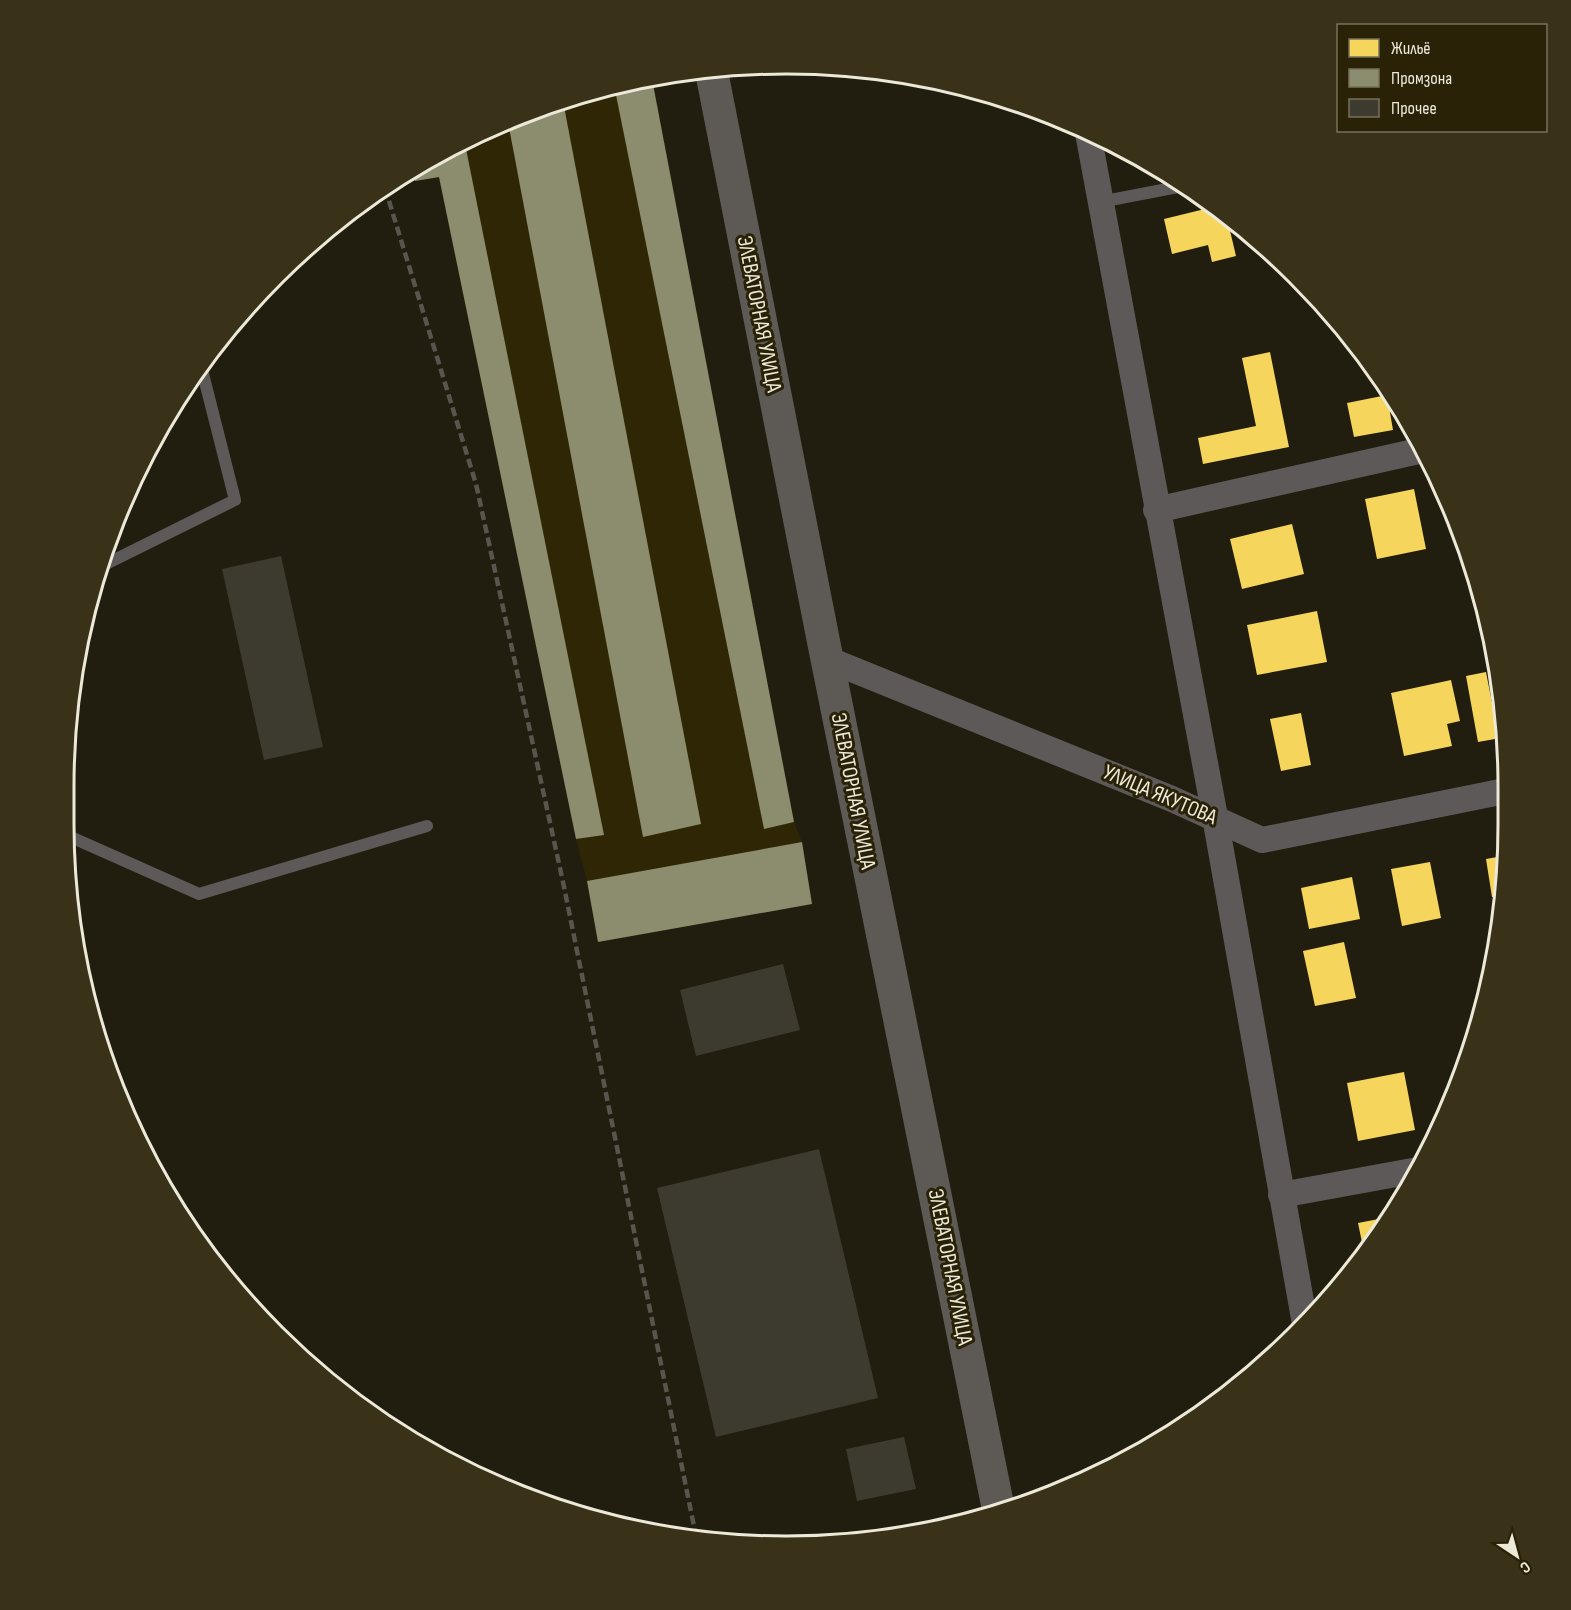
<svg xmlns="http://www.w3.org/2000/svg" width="1571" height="1610" font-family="'Sofia Sans Condensed',sans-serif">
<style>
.built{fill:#2f2605}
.homes{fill:#f6d55c}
.industry{fill:#8c8c6e}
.building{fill:#3d3a2f}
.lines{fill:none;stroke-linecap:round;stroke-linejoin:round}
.lane{stroke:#5d5959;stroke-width:12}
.street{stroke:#5d5959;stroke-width:26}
.primary{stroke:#5d5955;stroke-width:33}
.rail{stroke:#58554e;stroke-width:4.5;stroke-dasharray:9 4.5;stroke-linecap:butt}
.labels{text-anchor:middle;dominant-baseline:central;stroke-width:6;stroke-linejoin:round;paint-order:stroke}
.street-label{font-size:22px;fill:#ede9d9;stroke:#292207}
.rim{fill:none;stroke:#ede9d9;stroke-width:3}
</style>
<rect width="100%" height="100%" fill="#211e0f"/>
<path class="built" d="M652 79 794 822 802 842 812 904 598 942 587 881 576 839 439 178 415 181 413 170 466 137 599 88Z"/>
<g class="homes">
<path d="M1213 207 1227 218 1236 256 1212 262 1208 245 1172 254 1164 219Z"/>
<path d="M1270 352 1289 447 1203 464 1198 438 1256 426 1242 358Z"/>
<path d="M1387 395 1393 430 1354 437 1347 403Z"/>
<path d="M1414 489 1426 549 1377 559 1365 499Z"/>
<path d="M1292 524 1304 574 1242 589 1230 539Z"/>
<path d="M1317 611 1327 662 1257 675 1247 625Z"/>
<path d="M1486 672 1494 713 1502 711 1506 737 1478 742 1466 676Z"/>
<path d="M1451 680 1460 721 1447 724 1452 746 1404 756 1391 693Z"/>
<path d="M1301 713 1311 765 1281 771 1270 719Z"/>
<path d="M1503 856 1502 895 1492 897 1486 859Z"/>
<path d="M1430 862 1441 918 1402 926 1391 869Z"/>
<path d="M1352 877 1360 919 1309 929 1301 888Z"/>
<path d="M1344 942 1356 998 1315 1006 1303 951Z"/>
<path d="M1468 1061 1465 1067 1459 1080 1456 1063Z"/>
<path d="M1404 1072 1415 1130 1358 1141 1347 1083Z"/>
<path d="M1389 1217 1364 1252 1358 1223Z"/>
</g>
<g class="industry">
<path d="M652 79 794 822 764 829 614 85Z"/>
<path d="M563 101 701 824 643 837 508 122Z"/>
<path d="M464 139 604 835 576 839 439 177 415 181 413 170Z"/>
<path d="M802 842 812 904 598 942 587 881Z"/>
</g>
<g class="building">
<path d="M281 556 323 747 264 760 222 569Z"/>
<path d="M783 964 800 1030 696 1056 680 990Z"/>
<path d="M819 1149 878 1398 716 1437 657 1188Z"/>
<path d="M904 1437 916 1489 857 1501 846 1449Z"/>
</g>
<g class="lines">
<g class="lane">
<path d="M1100 202 1183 186"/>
<path d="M98 568 235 500 201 366"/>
<path d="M64 834 199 894 427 826"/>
</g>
<g class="street">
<path d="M1088 133 1215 817 1305 1324"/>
<path d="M1156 510 1423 450"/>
<path d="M827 659 1172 799 1262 840 1505 791"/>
<path d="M1281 1195 1418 1170"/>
</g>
<path class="primary" d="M711 69 827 659 999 1512"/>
<path class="rail" d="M385 188 476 484 563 882 697 1541"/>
</g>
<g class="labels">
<g class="street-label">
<text transform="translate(759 314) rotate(79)">ЭЛЕВАТОРНАЯ УЛИЦА</text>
<text transform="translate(853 791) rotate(79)">ЭЛЕВАТОРНАЯ УЛИЦА</text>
<text transform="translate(1160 795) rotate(23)">УЛИЦА ЯКУТОВА</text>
<text transform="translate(950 1267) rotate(79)">ЭЛЕВАТОРНАЯ УЛИЦА</text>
</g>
</g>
<path d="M0 0H1571V1610H0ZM786 74H786A712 712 0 0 1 1498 786V824A712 712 0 0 1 786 1536H786A712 712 0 0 1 74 824V786A712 712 0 0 1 786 74Z" fill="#393218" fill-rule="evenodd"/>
<path class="rim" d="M786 74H786A712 712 0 0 1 1498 786V824A712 712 0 0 1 786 1536H786A712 712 0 0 1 74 824V786A712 712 0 0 1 786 74Z"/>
<rect x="1337" y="24" width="210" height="108" fill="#292207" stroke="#77725b" stroke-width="1.5"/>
<rect x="1349" y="39" width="30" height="18" fill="#f6d55c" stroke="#77725b" stroke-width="1.5"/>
<text x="1391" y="54" font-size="18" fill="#ede9d9">Жильё</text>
<rect x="1349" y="69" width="30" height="18" fill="#8c8c6e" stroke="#77725b" stroke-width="1.5"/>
<text x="1391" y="84" font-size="18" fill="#ede9d9">Промзона</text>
<rect x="1349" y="99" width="30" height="18" fill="#3d3a2f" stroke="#77725b" stroke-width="1.5"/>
<text x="1391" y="114" font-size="18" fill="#ede9d9">Прочее</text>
<g transform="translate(1517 1556) rotate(144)" stroke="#292207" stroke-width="4.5" paint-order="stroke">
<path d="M0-4.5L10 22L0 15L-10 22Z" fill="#ede9d9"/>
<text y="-9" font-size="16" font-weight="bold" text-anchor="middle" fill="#ede9d9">С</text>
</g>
</svg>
